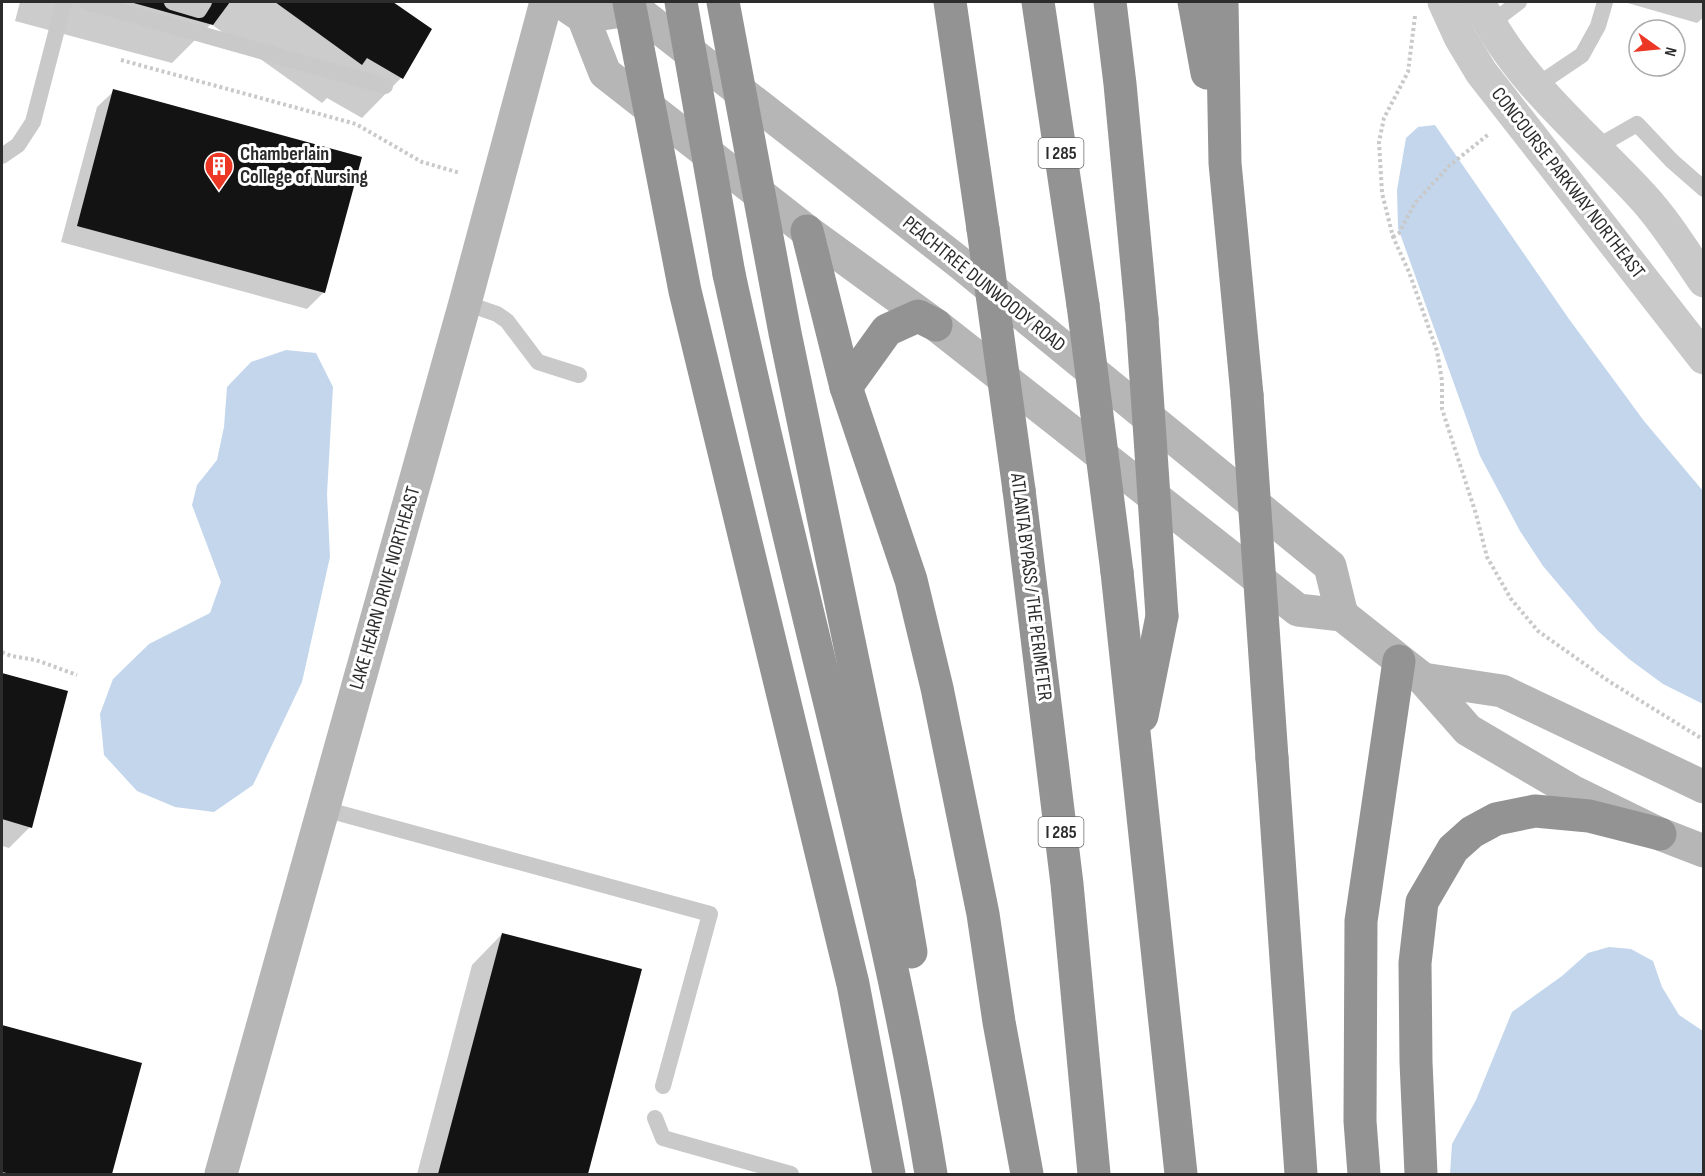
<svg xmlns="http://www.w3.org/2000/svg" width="1705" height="1176" font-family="'Sofia Sans Condensed',sans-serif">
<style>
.water{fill:#c3d6ec}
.shadow{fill:#0003}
.building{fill:#131313}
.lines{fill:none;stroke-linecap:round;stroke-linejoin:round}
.path{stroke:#c9c9c9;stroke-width:4;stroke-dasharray:3 3;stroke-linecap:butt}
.service{stroke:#c9c9c9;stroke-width:16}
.minor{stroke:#c9c9c9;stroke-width:33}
.secondary{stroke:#b6b6b6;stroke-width:33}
.motorway{stroke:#939393;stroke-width:33}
.motorway-bridge{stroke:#939393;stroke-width:33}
.labels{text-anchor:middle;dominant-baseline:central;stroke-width:6;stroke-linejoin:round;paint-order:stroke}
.shield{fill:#fff;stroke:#6b6b6b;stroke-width:1.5}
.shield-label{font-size:18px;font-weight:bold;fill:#2c2c2c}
.poi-label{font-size:20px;font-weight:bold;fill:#2c2c2c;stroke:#fff;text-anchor:start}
.street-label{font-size:20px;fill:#2c2c2c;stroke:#fff}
</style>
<rect width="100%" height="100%" fill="#fff"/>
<g class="water">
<path d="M1435 125 1569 319 1644 421 1703 491V704L1663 684 1629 659 1598 631 1543 566 1520 531 1480 456 1398 228 1397 190 1406 138 1418 127Z"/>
<path d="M286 350 316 353 333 387 327 494 330 557 302 682 253 785 214 812 175 807 137 791 104 755 100 714 113 679 149 644 210 613 221 582 192 505 197 485 217 460 224 427 227 387 251 362Z"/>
<path d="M1609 947 1631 949 1653 961 1662 987 1679 1015 1703 1031V1174H1450L1452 1144 1476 1100 1512 1012 1562 976 1588 953Z"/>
</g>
<g class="shadow">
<path d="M20 2H391L430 30 401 78 362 118 327 98 322 103 211 24 172 63 15 21Z"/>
<path d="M1624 2H1704V17L1697 23Z"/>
<path d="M114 91 324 292 307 309 61 242 97 107Z"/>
<path d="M2 675 66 692 30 827 9 848 2 846Z"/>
<path d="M502 934 640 971 586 1174H417L472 965Z"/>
<path d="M2 1026 140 1064 110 1174H2Z"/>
</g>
<g class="building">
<path d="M130 2H230L213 25Z"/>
<path d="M275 2H393L432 29 403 79 367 58 362 65Z"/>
<path d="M113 89 362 157 325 293 77 226Z"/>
<path d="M2 673 68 691 32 828 2 819Z"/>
<path d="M502 933 642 969 588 1174H438Z"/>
<path d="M2 1025 142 1063 112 1174H11L2 1172Z"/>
</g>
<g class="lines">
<g class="path">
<path d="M1415 16 1408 72 1384 118 1379 142 1382 193 1393 237 1409 272 1437 351 1442 381V409L1476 514 1487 557 1511 599 1538 631 1610 682 1704 740"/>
<path d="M121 60 356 124 422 162 460 173"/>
<path d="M1393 237 1399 233 1415 203 1449 166 1490 133"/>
<path d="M2 652 11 656 36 660 77 675"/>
</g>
<g class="service">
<path d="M87 2 385 86"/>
<path d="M172 2 199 10 204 2"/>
<path d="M1490 24 1519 2"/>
<path d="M1536 86 1582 55 1598 26 1605 2"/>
<path d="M1595 148 1637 124 1672 161 1704 189"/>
<path d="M2 156 18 145 33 122 64 2"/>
<path d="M465 303 497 314 507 321 538 362 579 375"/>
<path d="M324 809 710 914 663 1086"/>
<path d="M655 1118 663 1138 791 1174"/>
</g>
<g class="minor">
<path d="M1444 2 1460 37 1481 72 1704 358"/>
<path d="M1479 2C1515 79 1585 134 1642 196 1666 222 1684 252 1704 281"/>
</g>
<g class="secondary">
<path d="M561 2 583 17 605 73 807 231 936 325 1298 610 1342 615 1423 679 1468 730 1572 791 1660 834 1704 851"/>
<path d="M583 17 635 9 960 263 1330 566 1342 615"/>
<path d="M1423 679 1502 691 1704 787"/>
<path d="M221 1174 465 303 546 2"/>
</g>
<g class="motorway">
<path d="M950 2 983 229"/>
<path d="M1038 2 1083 305"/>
<path d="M1110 2 1120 84 1142 319"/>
<path d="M1194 2 1207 73"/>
<path d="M1222 2 1225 163 1247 395"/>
<path d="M807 231 846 387 911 580 937 688 983 914 999 1022 1027 1174"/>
<path d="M729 274C761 420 796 566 832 712 869 865 906 1018 931 1174"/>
<path d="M846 387 887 330 918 316 936 325"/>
<path d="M1019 490 1067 884 1094 1174"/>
<path d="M1117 572 1181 1174"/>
<path d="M1142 716 1162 616"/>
<path d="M1272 758 1301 1174"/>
<path d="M899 882 911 952"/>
<path d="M1364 1174 1360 1121 1361 921 1399 661"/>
<path d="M1421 1174 1416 1062 1415 963 1422 902 1453 849 1472 832 1496 819 1535 811 1589 816 1660 834"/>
</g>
<g class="motorway-bridge">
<path d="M629 2 685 291 853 984 889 1174"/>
<path d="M681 2 729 274"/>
<path d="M723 2 785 333 899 882"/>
<path d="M983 229 1019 490"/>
<path d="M1083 305 1117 572"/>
<path d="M1142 319 1162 616"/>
<path d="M1247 395 1272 758"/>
</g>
</g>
<defs>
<g id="building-pin" transform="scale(1.5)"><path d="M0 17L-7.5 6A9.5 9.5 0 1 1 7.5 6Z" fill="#ed3725" stroke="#fff"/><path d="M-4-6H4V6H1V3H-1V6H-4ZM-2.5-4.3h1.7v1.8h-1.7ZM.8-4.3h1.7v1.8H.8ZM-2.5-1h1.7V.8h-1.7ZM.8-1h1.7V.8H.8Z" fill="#fff"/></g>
</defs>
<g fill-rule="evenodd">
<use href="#building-pin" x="219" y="166"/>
</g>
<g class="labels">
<g class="shield">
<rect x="1038.5" y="138" width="45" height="30" rx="4.5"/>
<rect x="1038.5" y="817" width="45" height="30" rx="4.5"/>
</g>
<g class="shield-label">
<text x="1061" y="153">I 285</text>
<text x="1061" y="832">I 285</text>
</g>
<g class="poi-label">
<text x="240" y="154">Chamberlain<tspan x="240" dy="23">College of Nursing</tspan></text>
</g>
<g class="street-label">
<text transform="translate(1568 183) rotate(52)">CONCOURSE PARKWAY NORTHEAST</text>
<text transform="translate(984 284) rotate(39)">PEACHTREE DUNWOODY ROAD</text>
<text transform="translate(1031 587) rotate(83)">ATLANTA BYPASS / THE PERIMETER</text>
<text transform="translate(385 588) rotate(-74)">LAKE HEARN DRIVE NORTHEAST</text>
</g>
</g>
<rect width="1705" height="1176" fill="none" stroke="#2c2c2c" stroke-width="6"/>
<g transform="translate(1657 48) rotate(105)"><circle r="28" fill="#ffffff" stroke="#ababab" stroke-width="1.5"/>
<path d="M0-4.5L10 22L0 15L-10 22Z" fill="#ed3725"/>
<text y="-9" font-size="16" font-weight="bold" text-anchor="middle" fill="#2c2c2c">N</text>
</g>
</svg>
